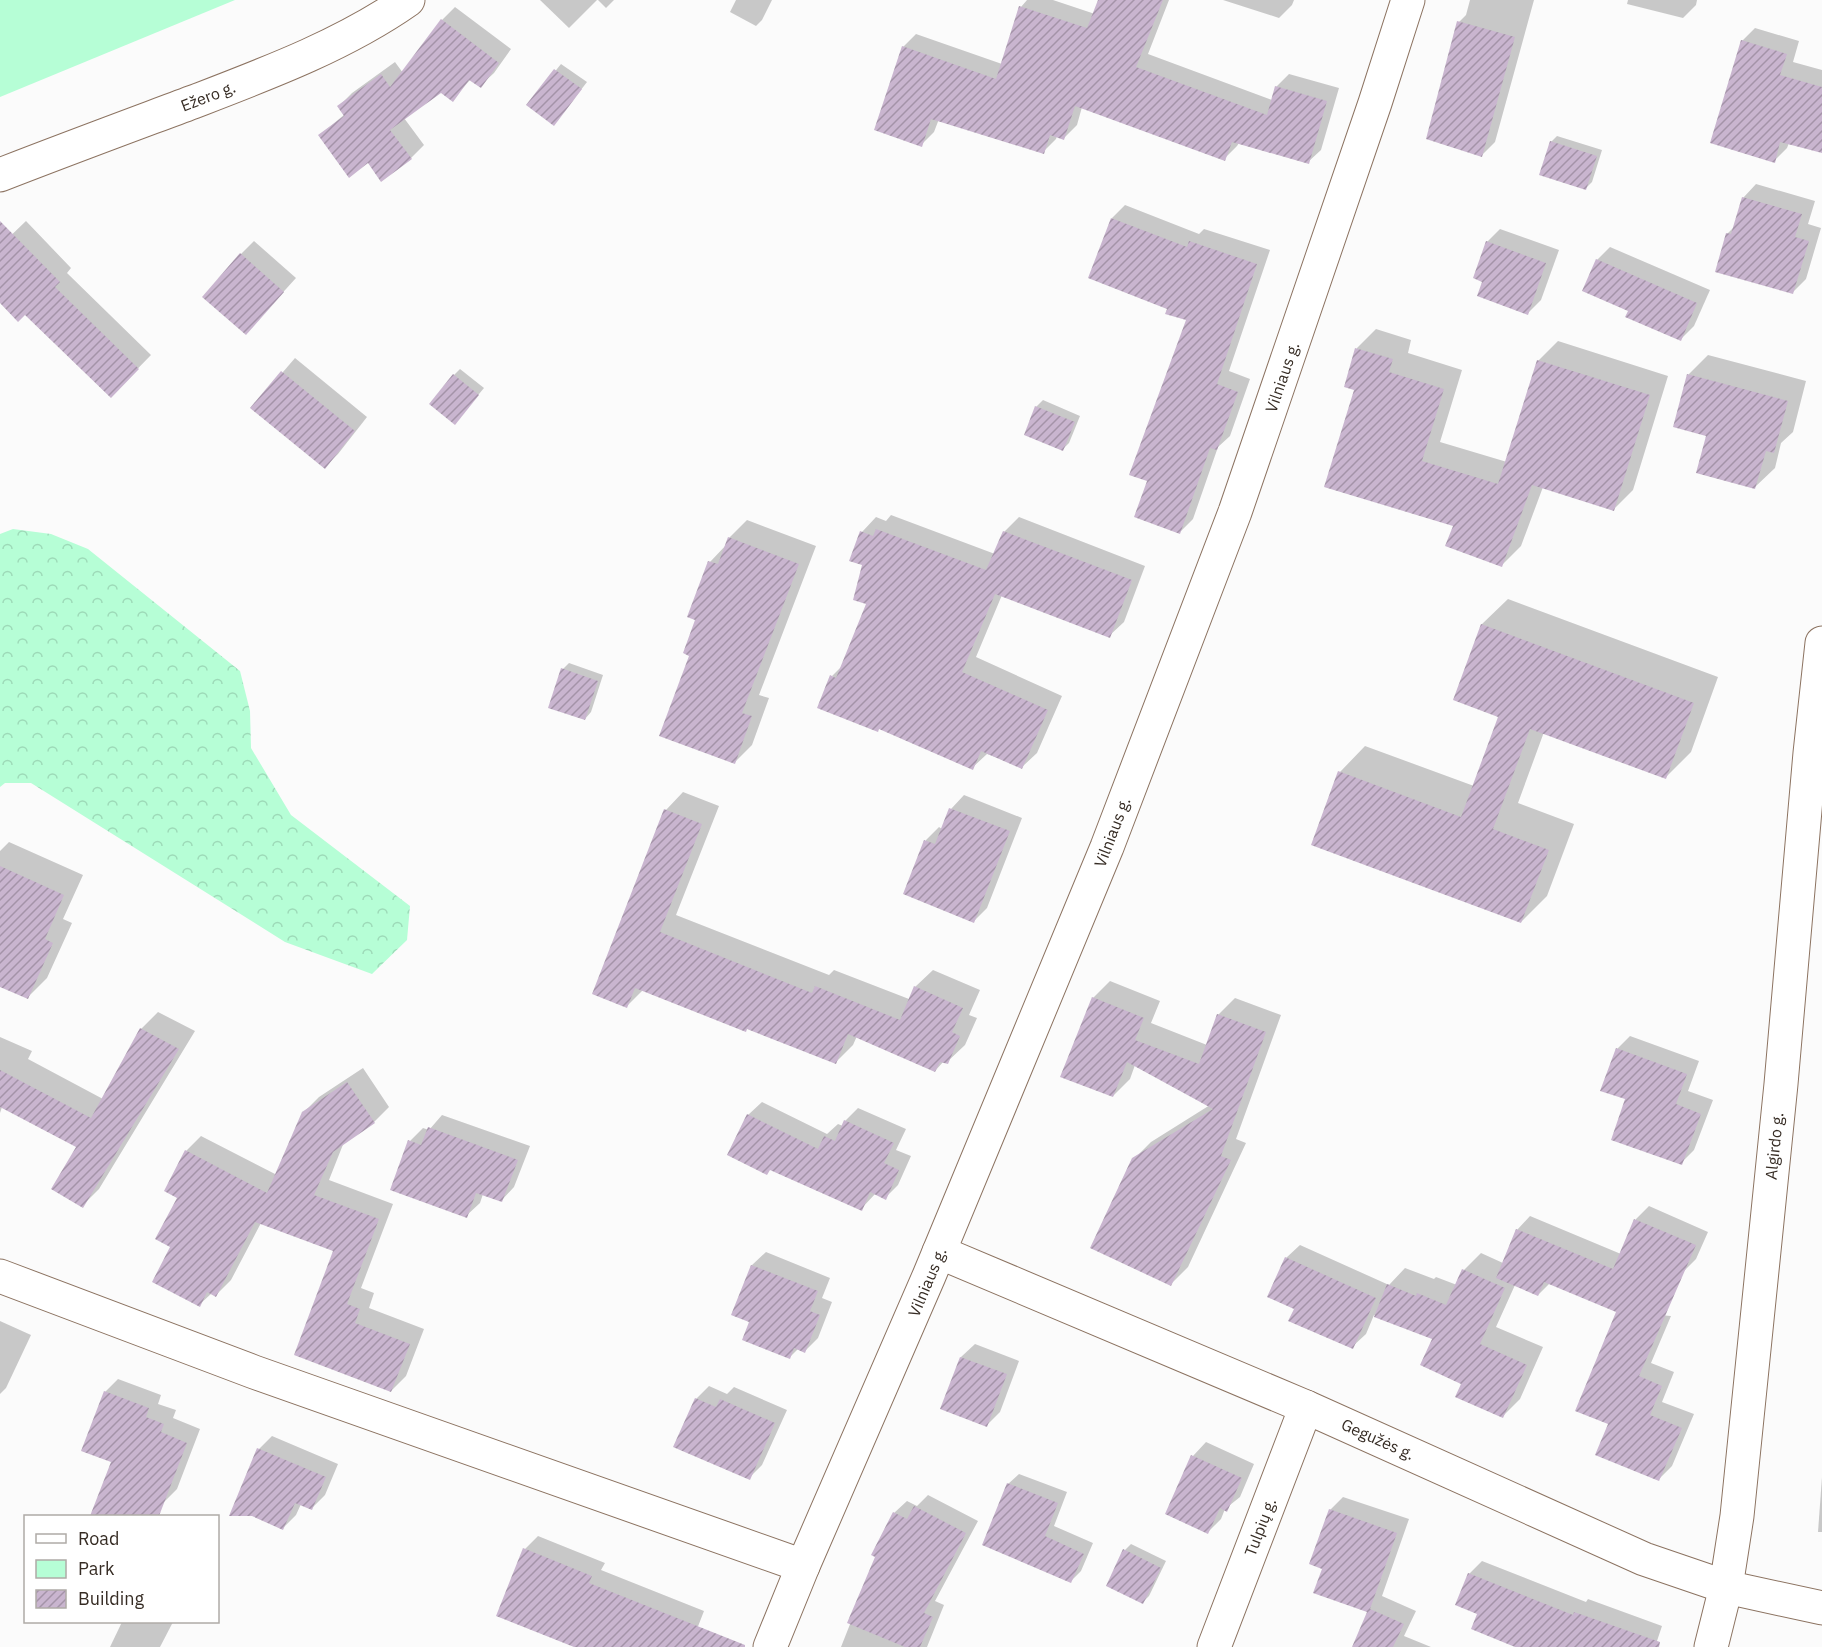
<svg xmlns="http://www.w3.org/2000/svg" width="1822" height="1647" font-family="'IBM Plex Sans',sans-serif">
<style>
.green{fill:#b6fed6}
.forest{fill:url(#forest-crowns)}
.shadow{fill:#0003}
.building{fill:url(#building-hatch)}
.lines{fill:none;stroke-linecap:round;stroke-linejoin:round}
.minor-casing{stroke:#8c7361;stroke-width:35}
.minor{stroke:#fff;stroke-width:33}
.labels{text-anchor:middle;dominant-baseline:central;stroke-width:4.5;stroke-linejoin:round;paint-order:stroke}
.street-label{font-size:16px;fill:#362c24;stroke:#fff}
</style>
<defs>
<pattern id="forest-crowns" width="20" height="18" patternUnits="userSpaceOnUse" patternTransform="scale(1.5)"><rect width="20" height="18" fill="#b6fed6"/><path d="M2 6a3 3 0 1 1 6 0M12 15a3 3 0 1 1 6 0" fill="none" stroke="#9ddab8"/></pattern>
<pattern id="building-hatch" width="6" height="6" patternUnits="userSpaceOnUse" patternTransform="scale(1.5)"><rect width="6" height="6" fill="#c9b5cf"/><path d="M-1 1l2-2M0 6l6-6M5 7l2-2" fill="none" stroke="#a493a8"/></pattern>
</defs>
<rect width="100%" height="100%" fill="#fbfbfb"/>
<path class="green" d="M0 0H235L0 97Z"/>
<path class="forest" d="M13 529 51 534 88 549 240 671 250 711 251 748 291 815 410 906 407 940 372 974 285 942 31 783H5L0 787V534Z"/>
<g class="shadow">
<path d="M540 0H597L569 28Z"/>
<path d="M598 0H614L606 8Z"/>
<path d="M736 0H772L762 20 756 26 730 12Z"/>
<path d="M1027 0H1053L1095 14 1100 0H1169L1148 54 1272 100 1276 87 1289 74 1339 88 1321 150 1308 162 1239 143 1237 146 1224 159 1082 107 1077 125 1064 138 1057 136 1056 139 1043 152 939 119 934 132 921 145 903 47 916 34 1002 64 1021 7Z"/>
<path d="M1223 0H1294L1292 5 1279 18Z"/>
<path d="M1470 0H1534L1495 142 1482 155 1459 22 1466 15Z"/>
<path d="M1628 0H1697L1696 5 1683 18 1627 4Z"/>
<path d="M455 7 511 49 494 73 480 86 471 79 452 100 441 91 404 118 424 145 411 158 368 161 320 135 345 114 339 106 352 93 395 62 403 73 442 20Z"/>
<path d="M1755 28 1799 41 1793 62 1822 70V151L1789 143 1787 148 1774 161 1742 41Z"/>
<path d="M561 64 587 82 560 117 528 105Z"/>
<path d="M1557 136 1602 150 1592 182 1586 188 1551 142Z"/>
<path d="M1756 184 1815 201 1808 224 1821 228 1806 279 1793 292 1727 234 1734 227 1743 198Z"/>
<path d="M1125 205 1199 234 1204 229 1270 250 1229 371 1250 379 1230 436 1218 447 1193 519 1180 532 1149 480 1188 319 1169 308 1112 218Z"/>
<path d="M26 221 71 268 67 273 151 355 111 396 25 313 0 301V246Z"/>
<path d="M1500 229 1559 250 1541 300 1528 313 1484 281 1487 242Z"/>
<path d="M254 241 296 278 246 333 241 254Z"/>
<path d="M1610 247 1710 290 1694 326 1681 339 1630 310 1597 260Z"/>
<path d="M1376 329 1411 340 1408 353 1462 370 1440 442 1507 462 1539 360 1558 341 1668 376 1633 490 1614 509 1543 487 1521 546 1502 565 1455 525 1356 389 1345 386 1357 348Z"/>
<path d="M1708 355 1806 381 1793 432 1781 443 1775 468 1755 487 1708 435 1688 375Z"/>
<path d="M295 358 367 417 338 454 325 467 252 408Z"/>
<path d="M460 369 484 388 455 423 454 375Z"/>
<path d="M1043 400 1080 416 1069 443 1063 449 1036 407Z"/>
<path d="M891 515 995 554 1004 532 1019 517 1145 566 1124 622 1109 636 1002 595 976 657 1062 696 1037 753 1022 767 987 754 972 768 832 676 844 664 868 603 862 532 876 517 886 521Z"/>
<path d="M747 520 816 546 759 695 769 698 752 745 734 763 691 655 710 562 727 544 729 538Z"/>
<path d="M1508 599 1718 677 1691 752 1665 778 1544 732 1518 803 1574 824 1547 896 1521 922 1340 772 1365 746 1474 786 1500 716 1455 699 1482 624Z"/>
<path d="M569 663 603 675 591 712 585 719 563 669Z"/>
<path d="M683 792 719 806 676 915 829 975 834 970 909 999 915 987 933 970 980 990 969 1015 977 1018 965 1045 947 1062 944 1061 935 1071 857 1036 853 1045 836 1062 748 1028 643 990 627 1006 666 810Z"/>
<path d="M964 795 1022 818 987 908 974 921 905 894 926 840 939 827 942 829 951 809Z"/>
<path d="M9 842 83 875 63 919 72 923 47 978 28 997 0 985V851Z"/>
<path d="M1110 981 1160 1001 1151 1023 1207 1045 1218 1015 1235 998 1281 1015 1236 1139 1246 1143 1188 1267 1171 1284 1134 1159 1151 1142 1210 1105 1135 1065 1130 1079 1113 1096 1093 998Z"/>
<path d="M158 1012 195 1031 99 1189 82 1206 78 1147 2 1107 0 1113V1037L32 1051 28 1059 103 1099 141 1029Z"/>
<path d="M1630 1036 1699 1061 1688 1091 1713 1100 1694 1150 1681 1163 1627 1098 1617 1049Z"/>
<path d="M363 1068 389 1107 374 1122 344 1142 329 1180 393 1204 361 1288 374 1293 369 1308 424 1329 406 1376 391 1391 296 1354 335 1250 261 1223 231 1280 216 1295 212 1293 199 1305 172 1246 186 1151 201 1136 277 1175 304 1112 319 1097Z"/>
<path d="M762 1102 827 1134 838 1124 843 1126 845 1121 858 1108 906 1129 896 1150 911 1156 898 1185 885 1198 876 1193 861 1209 748 1115Z"/>
<path d="M442 1115 530 1146 514 1187 501 1201 483 1194 480 1203 466 1216 410 1141 423 1128 429 1130Z"/>
<path d="M1649 1206 1708 1232 1696 1259 1682 1273 1660 1315 1671 1316 1651 1363 1674 1372 1662 1402 1694 1414 1672 1466 1659 1479 1610 1423 1618 1311 1550 1283 1538 1295 1515 1285 1496 1327 1543 1347 1520 1399 1503 1416 1463 1383 1434 1338 1374 1315 1366 1334 1352 1347 1296 1308 1286 1258 1300 1245 1389 1285 1405 1268 1434 1279 1436 1277 1457 1285 1464 1270 1481 1253 1503 1263 1517 1230 1530 1216 1621 1254 1636 1219Z"/>
<path d="M766 1252 830 1278 822 1298 832 1302 818 1338 805 1351 798 1349 790 1357 751 1321 733 1314 752 1265Z"/>
<path d="M0 1321 31 1335 6 1388 0 1394Z"/>
<path d="M975 1344 1019 1361 1000 1412 987 1425 942 1408 961 1357Z"/>
<path d="M118 1379 161 1395 158 1404 176 1410 173 1418 200 1429 177 1489 164 1502 159 1500 152 1516H91L113 1462 105 1392Z"/>
<path d="M709 1386 727 1394 734 1387 787 1410 762 1465 749 1478 696 1399Z"/>
<path d="M272 1436 338 1464 325 1495 312 1508 301 1504 296 1515 283 1528 259 1449Z"/>
<path d="M1206 1442 1254 1464 1240 1497 1225 1509 1221 1519 1208 1532 1167 1513 1193 1456Z"/>
<path d="M1019 1474 1067 1492 1054 1526 1093 1543 1081 1571 1070 1582 1008 1484Z"/>
<path d="M1822 1477V1532H1818Z"/>
<path d="M928 1495 978 1521 935 1601 944 1605 927 1647H841L894 1513 907 1501 917 1506Z"/>
<path d="M1343 1497 1409 1519 1382 1596 1416 1611 1404 1636 1431 1647H1353L1369 1611 1324 1568 1330 1510Z"/>
<path d="M538 1536 605 1563 601 1570 704 1611 690 1647H577L525 1549Z"/>
<path d="M1131 1544 1166 1561 1149 1596 1143 1602 1125 1550Z"/>
<path d="M1482 1561 1586 1602 1588 1599 1662 1626 1655 1647H1519L1479 1613 1469 1574Z"/>
<path d="M122 1622H173L160 1647H110Z"/>
</g>
<g class="building">
<path d="M1098 0H1163L1136 67 1267 115 1275 86 1327 101 1309 164 1232 142 1225 161 1075 106 1064 140 1050 135 1044 154 931 119 922 147 874 130 902 46 996 79 1019 6 1087 28Z"/>
<path d="M441 19 499 63 481 88 469 80 453 102 441 93 390 130 412 159 381 182 368 163 349 178 318 135 344 116 337 106 381 74 390 87Z"/>
<path d="M1457 21 1515 37 1482 157 1426 139Z"/>
<path d="M1741 40 1787 54 1780 75 1822 87V153L1780 142 1775 163 1710 143Z"/>
<path d="M554 69 582 89 554 126 526 105Z"/>
<path d="M1550 141 1597 156 1586 190 1539 175Z"/>
<path d="M1742 197 1802 214 1795 237 1809 241 1793 294 1715 272 1726 233 1731 234Z"/>
<path d="M1111 218 1187 247 1189 241 1257 264 1217 384 1238 392 1217 450 1210 448 1180 534 1134 517 1147 481 1129 475 1186 320 1165 314 1167 309 1088 278Z"/>
<path d="M0 221 60 282 55 287 139 369 111 398 25 315 18 322 0 303Z"/>
<path d="M1486 241 1546 263 1528 315 1477 296 1482 282 1473 278Z"/>
<path d="M240 253 284 292 246 335 202 297Z"/>
<path d="M1596 259 1697 303 1681 341 1625 317 1628 311 1582 291Z"/>
<path d="M1355 348 1393 359 1389 372 1444 389 1422 461 1498 484 1537 360 1650 395 1614 511 1532 485 1502 567 1445 546 1453 526 1324 487 1354 390 1344 387Z"/>
<path d="M281 371 355 431 325 469 250 408Z"/>
<path d="M453 374 479 395 455 425 429 404Z"/>
<path d="M1687 374 1788 401 1774 453 1766 451 1755 489 1696 473 1706 436 1673 427Z"/>
<path d="M1035 406 1075 422 1063 451 1024 435Z"/>
<path d="M876 529 986 570 1003 531 1132 580 1110 638 995 594 962 672 1048 710 1022 769 981 751 973 770 879 729 878 732 817 708 830 675 836 678 866 604 853 600 862 565 849 561 860 531 873 536Z"/>
<path d="M728 537 799 564 742 713 752 716 735 764 659 736 689 656 683 653 695 620 687 617 708 561 718 564Z"/>
<path d="M1481 624 1694 703 1666 779 1530 729 1493 829 1549 850 1521 923 1311 845 1338 771 1461 817 1498 717 1453 700Z"/>
<path d="M561 668 598 681 585 720 548 708Z"/>
<path d="M949 808 1010 831 974 923 903 894 924 840 935 844Z"/>
<path d="M664 809 702 824 660 932 812 993 815 986 900 1020 914 986 963 1008 952 1032 960 1036 948 1064 940 1062 935 1072 848 1034 836 1064 747 1029 746 1032 635 988 627 1008 592 994Z"/>
<path d="M0 866 64 895 45 939 53 943 28 999 0 987Z"/>
<path d="M1092 997 1144 1018 1135 1040 1199 1064 1217 1014 1266 1032 1221 1156 1231 1160 1171 1286 1090 1248 1132 1158 1213 1109 1127 1062 1113 1097 1060 1077Z"/>
<path d="M140 1028 179 1049 83 1208 51 1189 76 1147 0 1107V1070L91 1118Z"/>
<path d="M1616 1048 1687 1074 1676 1104 1701 1114 1682 1165 1611 1140 1625 1099 1600 1091Z"/>
<path d="M347 1082 375 1123 333 1152 314 1195 379 1219 347 1304 360 1309 355 1323 410 1344 391 1392 294 1355 333 1251 255 1222 216 1297 207 1292 200 1307 152 1282 170 1247 155 1239 177 1198 164 1191 185 1150 267 1193 302 1112Z"/>
<path d="M747 1114 818 1149 824 1136 835 1141 844 1120 894 1143 884 1163 899 1170 886 1200 870 1192 862 1211 770 1170 767 1175 727 1155Z"/>
<path d="M428 1127 518 1160 502 1202 476 1193 467 1218 390 1190 408 1140 421 1145Z"/>
<path d="M1634 1219 1696 1245 1639 1376 1662 1386 1650 1415 1682 1428 1659 1481 1595 1455 1608 1424 1575 1411 1616 1312 1544 1282 1538 1296 1496 1278 1516 1229 1613 1269Z"/>
<path d="M1285 1257 1376 1298 1353 1349 1288 1321 1294 1309 1267 1297Z"/>
<path d="M751 1265 818 1291 810 1311 820 1315 805 1353 794 1348 790 1359 742 1340 749 1322 731 1315Z"/>
<path d="M1462 1269 1505 1288 1480 1344 1527 1365 1503 1418 1455 1397 1461 1384 1420 1365 1432 1339 1374 1317 1387 1284 1416 1296 1417 1293 1446 1305Z"/>
<path d="M960 1357 1007 1374 987 1427 940 1409Z"/>
<path d="M104 1391 149 1408 146 1417 164 1424 161 1432 187 1443 159 1516H90L111 1462 81 1451Z"/>
<path d="M695 1398 716 1407 720 1399 775 1423 750 1480 673 1447Z"/>
<path d="M257 1448 326 1477 312 1510 295 1503 283 1530 252 1516H229Z"/>
<path d="M1191 1455 1242 1478 1227 1512 1220 1508 1208 1534 1165 1514Z"/>
<path d="M1007 1483 1058 1503 1045 1536 1084 1554 1071 1583 982 1545Z"/>
<path d="M914 1506 966 1533 924 1613 933 1617 920 1647H905L847 1623 875 1557 871 1555 893 1512 907 1519Z"/>
<path d="M1329 1509 1397 1533 1370 1609 1404 1624 1393 1647H1352L1367 1612 1313 1593 1322 1569 1309 1564Z"/>
<path d="M523 1548 592 1576 589 1583 745 1645V1647H574L496 1616Z"/>
<path d="M1123 1549 1161 1568 1143 1604 1106 1586Z"/>
<path d="M1468 1573 1573 1615 1574 1612 1660 1642 1659 1647H1515L1471 1629 1477 1614 1455 1605Z"/>
</g>
<g class="lines">
<g class="minor-casing">
<g id="minor">
<path d="M0 175C64 150 129 126 193 102 266 74 344 45 408 0"/>
<path d="M939 1252 1306 1407 1644 1559 1726 1587 1822 1608"/>
<path d="M0 1276 254 1372 803 1566"/>
<path d="M770 1647 803 1566 929 1276 1107 847 1235 512 1375 103 1408 0"/>
<path d="M1214 1647 1306 1407"/>
<path d="M1711 1647 1726 1587 1737 1516 1781 1084 1810 753 1822 643"/>
</g>
</g>
<use href="#minor" class="minor"/>
</g>
<g class="labels">
<g class="street-label">
<text transform="translate(208 96) rotate(-21)">Ežero g.</text>
<text transform="translate(1282 377) rotate(-71)">Vilniaus g.</text>
<text transform="translate(1112 832) rotate(-69)">Vilniaus g.</text>
<text transform="translate(1774 1146) rotate(-84)">Algirdo g.</text>
<text transform="translate(927 1282) rotate(-67)">Vilniaus g.</text>
<text transform="translate(1378 1439) rotate(24)">Gegužės g.</text>
<text transform="translate(1260 1527) rotate(-69)">Tulpių g.</text>
</g>
</g>
<rect x="24" y="1515" width="195" height="108" fill="#ffffff" stroke="#afaba7" stroke-width="1.5"/>
<rect x="36" y="1534" width="30" height="9" fill="#ffffff" stroke="#afaba7" stroke-width="1.5"/>
<text x="78" y="1545" font-size="18" fill="#362c24">Road</text>
<rect x="36" y="1560" width="30" height="18" fill="#b6fed6" stroke="#afaba7" stroke-width="1.5"/>
<text x="78" y="1575" font-size="18" fill="#362c24">Park</text>
<rect x="36" y="1590" width="30" height="18" fill="url(#building-hatch)" stroke="#afaba7" stroke-width="1.5"/>
<text x="78" y="1605" font-size="18" fill="#362c24">Building</text>
</svg>
